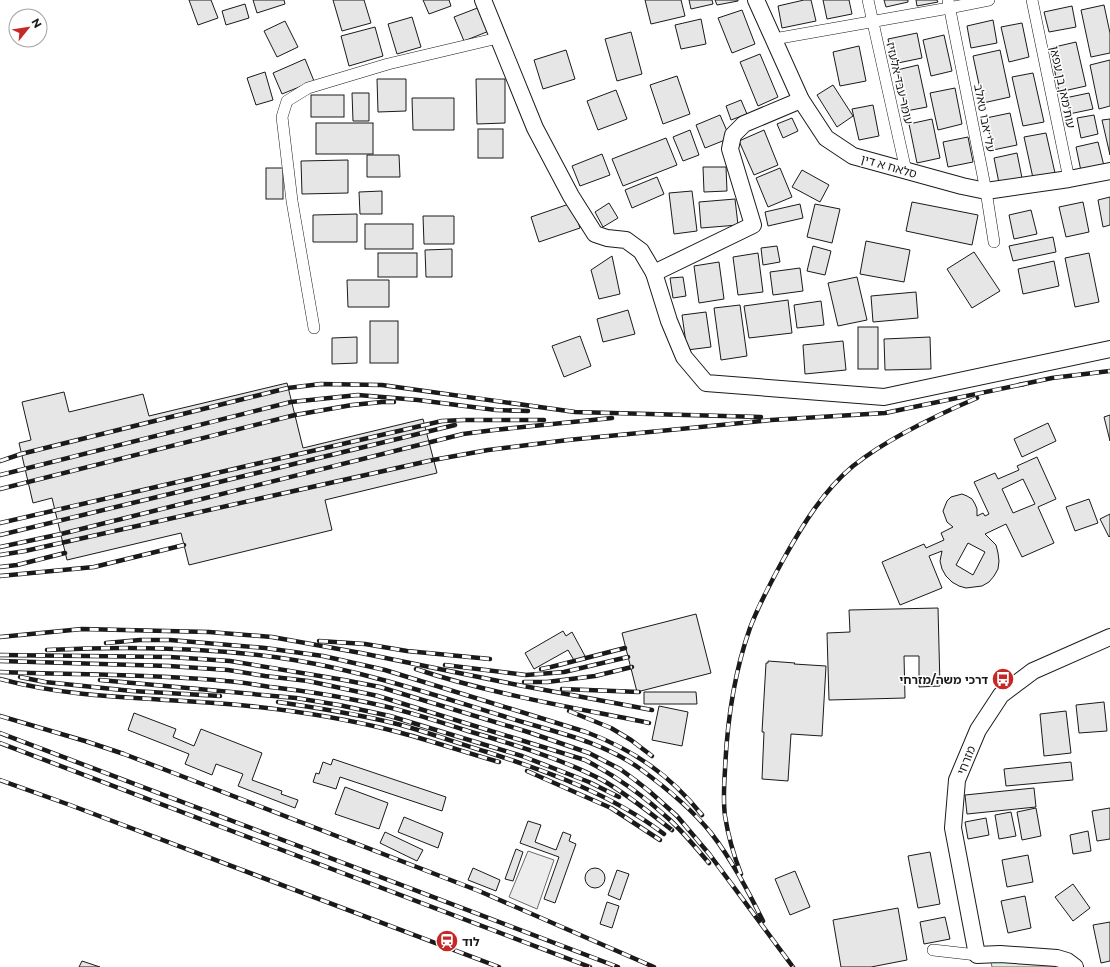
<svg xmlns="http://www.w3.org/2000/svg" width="1110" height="967" font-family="Montserrat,'Noto Sans Hebrew',sans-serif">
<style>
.park{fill:#e0efe3;stroke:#6a6a6a}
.parking{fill:#ededed;stroke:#6a6a6a}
.building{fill:#e6e6e6;stroke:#1a1a1a;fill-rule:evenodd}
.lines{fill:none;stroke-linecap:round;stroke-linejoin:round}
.street-casing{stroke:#1a1a1a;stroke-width:12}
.secondary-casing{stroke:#1a1a1a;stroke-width:18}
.street{stroke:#fff;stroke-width:11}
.secondary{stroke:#fff;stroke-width:16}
.rail-casing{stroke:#1a1a1a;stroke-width:4.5}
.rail{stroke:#fff;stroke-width:3;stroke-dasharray:9;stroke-linecap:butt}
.labels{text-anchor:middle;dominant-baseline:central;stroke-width:3;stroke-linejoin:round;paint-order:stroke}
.street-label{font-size:12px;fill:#1a1a1a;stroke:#fff}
.poi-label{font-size:12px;font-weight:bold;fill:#1a1a1a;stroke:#fff;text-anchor:end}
</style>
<rect width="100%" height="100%" fill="#fff"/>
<path class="park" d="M989 954 1075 967H992Z"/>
<path class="parking" d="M528 851 554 860 537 909 509 897Z"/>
<g class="building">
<path d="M189 0H211L218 18 198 25Z"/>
<path d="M253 0H284L285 4 257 13Z"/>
<path d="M333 0H364L371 23 342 31Z"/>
<path d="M423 0H449L451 6 429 14Z"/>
<path d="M645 0H681L685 16 651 24Z"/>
<path d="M689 0H712L713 4 691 9Z"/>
<path d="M715 0H738V1L717 5Z"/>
<path d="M804 0H811L816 21 782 28 778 6Z"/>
<path d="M823 0H849L852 14 827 19Z"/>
<path d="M884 0H908V2L886 7Z"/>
<path d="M916 0H937L938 2 917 6Z"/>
<path d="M245 4 249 18 226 25 222 11Z"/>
<path d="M1104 5 1110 33V53L1091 57 1081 10Z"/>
<path d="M1072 6 1076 27 1049 32 1044 12Z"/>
<path d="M480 7 489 31 464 41 454 17Z"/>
<path d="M742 10 755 44 732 53 718 18Z"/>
<path d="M412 17 421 47 397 54 388 24Z"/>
<path d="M701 19 706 44 681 49 675 25Z"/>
<path d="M993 20 997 43 971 48 967 26Z"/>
<path d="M285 21 298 47 277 57 264 31Z"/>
<path d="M1022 23 1029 57 1009 62 1001 27Z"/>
<path d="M375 27 383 56 349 66 341 36Z"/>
<path d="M631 32 642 74 617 81 605 39Z"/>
<path d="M917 33 922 58 893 64 888 39Z"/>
<path d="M944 35 952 71 931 76 923 40Z"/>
<path d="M1076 42 1086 86 1059 92 1050 48Z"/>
<path d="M859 46 866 81 840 86 833 52Z"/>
<path d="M566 50 575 79 543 89 534 60Z"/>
<path d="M1000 50 1010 97 983 103 973 56Z"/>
<path d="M760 54 778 97 758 106 740 62Z"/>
<path d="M305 59 314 81 282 94 273 73Z"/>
<path d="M1110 60V106L1099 109 1090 65Z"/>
<path d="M918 65 927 107 906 111 897 70Z"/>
<path d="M265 72 273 100 256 105 247 78Z"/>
<path d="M1033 73 1044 122 1023 126 1012 77Z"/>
<path d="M677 76 690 114 663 124 650 85Z"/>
<path d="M377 79H406V111L378 112Z"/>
<path d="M476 79H505V123L477 124Z"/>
<path d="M833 85 853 116 837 127 817 95Z"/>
<path d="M955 88 962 124 938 130 930 93Z"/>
<path d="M616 90 627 119 598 130 587 101Z"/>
<path d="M352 93H369V121H353Z"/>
<path d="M1089 93 1093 109 1069 114 1065 98Z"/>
<rect x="311" y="95" width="33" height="22"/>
<path d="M412 98H454V130H413Z"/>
<path d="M741 100 747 114 731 120 726 106Z"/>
<path d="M873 105 879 136 859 140 852 109Z"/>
<path d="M1010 113 1017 145 993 150 986 118Z"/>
<path d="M720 115 730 138 705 148 696 125Z"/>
<path d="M1094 115 1098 134 1081 138 1077 118Z"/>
<path d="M792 118 798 131 783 138 777 124Z"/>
<path d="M932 119 940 158 917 163 909 124Z"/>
<path d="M1110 119V155L1102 120Z"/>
<rect x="316" y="123" width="57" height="31"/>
<rect x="478" y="129" width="25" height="29"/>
<path d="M690 130 699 155 683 161 673 137Z"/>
<path d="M764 130 778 165 754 175 739 141Z"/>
<path d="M1046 133 1055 173 1033 178 1024 137Z"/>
<path d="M968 137 973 162 948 167 943 142Z"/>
<path d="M666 138 677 165 623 186 612 159Z"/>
<path d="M1098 142 1104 166 1081 171 1076 147Z"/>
<path d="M1017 153 1023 183 1000 188 994 158Z"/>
<path d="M602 154 610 175 580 186 572 166Z"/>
<path d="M367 155H399L400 177H367Z"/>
<path d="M348 160V193L302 194 301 161Z"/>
<path d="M703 167H726L727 191 704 192Z"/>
<rect x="266" y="168" width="17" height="31"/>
<path d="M780 168 792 197 768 207 756 178Z"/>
<path d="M802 170 829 185 820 202 792 187Z"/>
<path d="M657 177 664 194 632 208 625 190Z"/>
<path d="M382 191V214H360L359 192Z"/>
<path d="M692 191 697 231 674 234 669 193Z"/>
<path d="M1110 197V225L1103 227 1098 200Z"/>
<path d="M735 199 738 225 701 228 699 202Z"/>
<path d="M912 202 978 215 972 245 906 231Z"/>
<path d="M1083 202 1089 232 1066 237 1059 207Z"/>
<path d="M572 203 580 228 539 242 531 217Z"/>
<path d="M609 203 618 218 603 227 595 212Z"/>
<path d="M800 204 803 218 768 226 765 212Z"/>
<path d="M815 204 840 209 832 243 807 237Z"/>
<path d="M1031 210 1037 234 1014 239 1009 215Z"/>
<path d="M357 214V242H313V215Z"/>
<path d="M423 216H454V244H424Z"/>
<rect x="365" y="224" width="48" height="25"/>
<path d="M1053 237 1056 252 1013 261 1009 246Z"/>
<path d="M866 241 910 250 904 282 860 274Z"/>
<path d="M777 246 780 262 763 265 761 248Z"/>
<path d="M813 246 831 251 825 275 807 271Z"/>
<path d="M452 249V277H426L425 250Z"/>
<path d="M974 252 1000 291 972 308 947 269Z"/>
<rect x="378" y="253" width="39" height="24"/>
<path d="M758 253 763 292 738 295 733 257Z"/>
<path d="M1089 253 1099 302 1075 307 1065 258Z"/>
<path d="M612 256 620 294 599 299 591 270Z"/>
<path d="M1054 261 1059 286 1023 294 1018 269Z"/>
<path d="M719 262 724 299 699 303 694 266Z"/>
<path d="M800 268 803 291 773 295 770 272Z"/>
<path d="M683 277 686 296 673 298 670 278Z"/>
<path d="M857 277 867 320 838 326 828 283Z"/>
<path d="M347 280H389V307H348Z"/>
<path d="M916 292 918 318 873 322 871 296Z"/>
<path d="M788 300 792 333 749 338 744 306Z"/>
<path d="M821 301 824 325 797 328 794 305Z"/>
<path d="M740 305 747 356 721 360 714 308Z"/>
<path d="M628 310 635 334 603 342 597 319Z"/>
<path d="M706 312 711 347 687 350 682 315Z"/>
<rect x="370" y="321" width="28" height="42"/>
<rect x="858" y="327" width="20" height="42"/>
<path d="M580 336 591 366 564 377 552 346Z"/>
<path d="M357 337V363L332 364V338Z"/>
<path d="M930 337 931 369 885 370 884 339Z"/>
<path d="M843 341 846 370 805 374 803 345Z"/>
<path d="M287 383 303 448 423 419 437 473 325 500 332 530 189 565 181 533 67 560 52 498 33 503 19 443 31 440 22 402 64 392 69 412 143 394 149 416Z"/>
<path d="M1110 415V441L1104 417Z"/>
<path d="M1048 423 1056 441 1022 457 1014 439Z"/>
<path d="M1037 457 1056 499 1038 507 1054 543 1022 557 1006 524 985 534 996 545 998 553 999 561 998 569 994 576 989 582 982 586 966 588 959 586 952 582 946 576 942 569 940 561 942 551 929 556 942 588 900 605 882 562 924 544 926 548 944 540 941 533 953 527 947 522 943 511 947 501 951 497 962 494 967 496 972 499 975 504 977 509V516L983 513 985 516 989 514 974 482 995 473 998 479 1019 470 1017 466ZM1023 479 1035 504 1013 513 1002 489ZM968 543 985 552 973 575 956 565Z"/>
<path d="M1089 499 1098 523 1075 531 1066 507Z"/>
<path d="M1110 514V536L1109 537 1100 519Z"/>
<path d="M938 608 940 686 919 687V656H904L905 698 829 700 827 633 850 632 849 610Z"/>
<path d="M696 614 711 673 637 692 622 633Z"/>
<path d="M563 631 566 636 572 632 585 656 575 662 568 650 534 669 525 653Z"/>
<path d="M768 661 795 663 794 664 826 666 822 736 791 734 788 781 762 779 764 732H762L766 663H768Z"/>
<path d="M644 692H696L697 704H644Z"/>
<path d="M1104 702 1107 731 1079 733 1076 705Z"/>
<path d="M659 706 688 712 682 746 652 740Z"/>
<path d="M1066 711 1071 753 1044 756 1040 714Z"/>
<path d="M134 713 176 729 173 737 194 746 201 729 262 753 252 780 282 791 281 794 298 800 295 808 238 786 243 774 216 764 212 775 185 764 189 754 128 730Z"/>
<path d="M333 759 446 797 442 811 340 777 336 789 313 782 316 773 319 774 323 762 331 765Z"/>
<path d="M1071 762 1073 780 1006 786 1004 769Z"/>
<path d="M345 787 388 803 379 829 335 814Z"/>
<path d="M1034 788 1036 807 967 814 965 795Z"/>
<path d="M1036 808 1041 836 1022 840 1017 812Z"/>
<path d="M1110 808V839L1097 841 1092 811Z"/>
<path d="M1011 812 1016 836 999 839 995 815Z"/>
<path d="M404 817 443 833 438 848 398 832Z"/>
<path d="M986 818 989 835 968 839 965 822Z"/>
<path d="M528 821 541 825 535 842 556 850 563 832 571 835 569 841 576 844 555 903 544 899 559 857 520 843Z"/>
<path d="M1088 831 1091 851 1073 854 1070 835Z"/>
<path d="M385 832 423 850 417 861 380 843Z"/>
<path d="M516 849 523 852 513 881 505 879Z"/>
<path d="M930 852 940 904 918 908 908 856Z"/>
<path d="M1028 855 1033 882 1007 887 1002 860Z"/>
<circle cx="595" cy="878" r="10"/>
<path d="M473 868 500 880 496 891 468 880Z"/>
<path d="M617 870 629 874 620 900 608 895Z"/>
<path d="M795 871 810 907 790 915 775 879Z"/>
<path d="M1073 884 1090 908 1073 921 1055 897Z"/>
<path d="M1025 896 1031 928 1008 933 1001 901Z"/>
<path d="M607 902 619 906 612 928 600 924Z"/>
<path d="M898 908 907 960 871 967H841L833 920Z"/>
<path d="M945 917 950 939 924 944 920 922Z"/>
<path d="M1110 922V961L1101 963 1093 925Z"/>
<path d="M82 961 100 967H79Z"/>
</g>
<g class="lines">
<g class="street-casing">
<g id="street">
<path d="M868 0 906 171"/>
<path d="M948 0 986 191 994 242"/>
<path d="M1032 0 1069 179"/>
<path d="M774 39 949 8 989 0"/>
<path d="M314 328 292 201 282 117 287 101 308 88 388 64 498 38"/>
<path d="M933 950 977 955"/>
</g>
</g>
<g class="secondary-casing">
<g id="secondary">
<path d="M483 0 535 128 571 196 595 234 607 238 626 240 641 251 654 273 669 321 684 357 706 383 884 397 1110 349"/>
<path d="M756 0 801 100 826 138 853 156 962 186 986 191 1069 179 1110 171"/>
<path d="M654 273 753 225 730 149 733 135 744 124 801 100"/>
<path d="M1075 967 1067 961 1057 958 1000 954 977 955 953 828 957 780 978 730 1001 695 1033 671 1110 637"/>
</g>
</g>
<use href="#street" class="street"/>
<use href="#secondary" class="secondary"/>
<g class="rail-casing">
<g id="rail">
<path d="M1019 385 1052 378 1110 371"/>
<path d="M0 461 21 454 288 388 321 384 382 385 575 412 761 417"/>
<path d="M0 475 291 402 358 395 418 400 496 410 528 411"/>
<path d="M0 489 295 415 352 405 382 402H394"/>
<path d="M0 523 442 421 464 420H544"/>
<path d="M0 535 455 425"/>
<path d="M0 547 61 534 463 434 494 430 612 418"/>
<path d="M0 555 25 551 433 460 488 450 568 440 771 420 885 413 1024 384"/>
<path d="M0 567 17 565 65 553"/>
<path d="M0 576 94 567 184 545"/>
<path d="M0 637 82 629 209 632 272 637 361 653 518 685 652 710"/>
<path d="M319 641 365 644 407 651 490 659"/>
<path d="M106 643 140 640H170L265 648 323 656 385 670 586 732C634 750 670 775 702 815"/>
<path d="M47 650C129 646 213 647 294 660 366 672 434 695 503 716 549 731 598 739 639 768 665 787 691 808 711 833 732 860 748 891 763 921"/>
<path d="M0 655 170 657 230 661 344 680 380 687 528 732 589 753 620 769 635 780 649 791 677 816 710 855 793 967"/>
<path d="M0 661 169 666 228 670 265 676 308 681 378 696 585 760C616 776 644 796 670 820 684 833 696 848 709 863"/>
<path d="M445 665 526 675 564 672 628 657"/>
<path d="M416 669C491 694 571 707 649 723"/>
<path d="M541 669 551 667 625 648"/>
<path d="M0 672C75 675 151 674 226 681 244 682 261 686 279 688 304 691 330 695 355 700 394 707 431 719 468 731 512 744 563 759 604 781 628 795 650 813 672 830"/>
<path d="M20 677 45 682 132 691 220 696"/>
<path d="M0 679C81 701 166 697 249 706 297 711 347 719 394 731 429 740 464 752 499 762"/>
<path d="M100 680 296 698 339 705 390 716 522 756 589 782 619 797"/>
<path d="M524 682H547L595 676 632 667"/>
<path d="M562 689 639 692"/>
<path d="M278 702C318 708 358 714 397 724 427 732 457 743 487 752 549 772 611 794 664 834"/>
<path d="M569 711 611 728 631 740 652 756"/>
<path d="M0 716 85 741 124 754 184 777 479 891 654 967"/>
<path d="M0 733 618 967"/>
<path d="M0 743 590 967"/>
<path d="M527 771 611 808 660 840"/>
<path d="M0 780 70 805 499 967"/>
<path d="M741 874C734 856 728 835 725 816 723 801 724 785 725 770 727 723 734 673 750 628 759 604 771 582 783 560 802 526 823 491 853 466 887 439 937 415 977 398"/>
</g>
</g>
<use href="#rail" class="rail"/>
</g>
<defs>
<g id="bus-disc" transform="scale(1.15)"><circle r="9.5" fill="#c62828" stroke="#fff"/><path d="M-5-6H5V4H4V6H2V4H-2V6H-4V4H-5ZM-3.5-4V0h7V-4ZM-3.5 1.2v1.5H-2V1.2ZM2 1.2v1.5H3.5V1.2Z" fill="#fff"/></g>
<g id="station-disc" transform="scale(1.15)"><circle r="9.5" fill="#c62828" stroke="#fff"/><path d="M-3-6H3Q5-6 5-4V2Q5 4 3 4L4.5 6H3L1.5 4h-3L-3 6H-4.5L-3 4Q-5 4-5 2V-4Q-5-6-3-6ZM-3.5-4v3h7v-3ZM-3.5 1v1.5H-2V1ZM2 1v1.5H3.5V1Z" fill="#fff"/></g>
</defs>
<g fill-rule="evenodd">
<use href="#bus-disc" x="1003" y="679"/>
<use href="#station-disc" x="447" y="941"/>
</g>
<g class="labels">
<g class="street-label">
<text transform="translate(900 83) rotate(77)">עומר עבד אלעזיז</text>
<text transform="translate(1063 87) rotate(78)">עות'מאן בן עפאן</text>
<text transform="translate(985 118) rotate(79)">עלי אבו טאלב</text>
<text transform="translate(889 166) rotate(16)">סלאח א דין</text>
<text transform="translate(966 760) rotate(-68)">מזרחי</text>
</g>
<g class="poi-label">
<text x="988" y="679">דרכי משה/מזרחי</text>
<text x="462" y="941" text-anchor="start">לוד</text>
</g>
</g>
<g transform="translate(28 28) rotate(60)"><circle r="19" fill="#ffffff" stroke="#a3a3a3"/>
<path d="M0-3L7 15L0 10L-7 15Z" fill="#c62828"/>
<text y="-6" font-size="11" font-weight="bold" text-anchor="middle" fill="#1a1a1a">N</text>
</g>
</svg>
